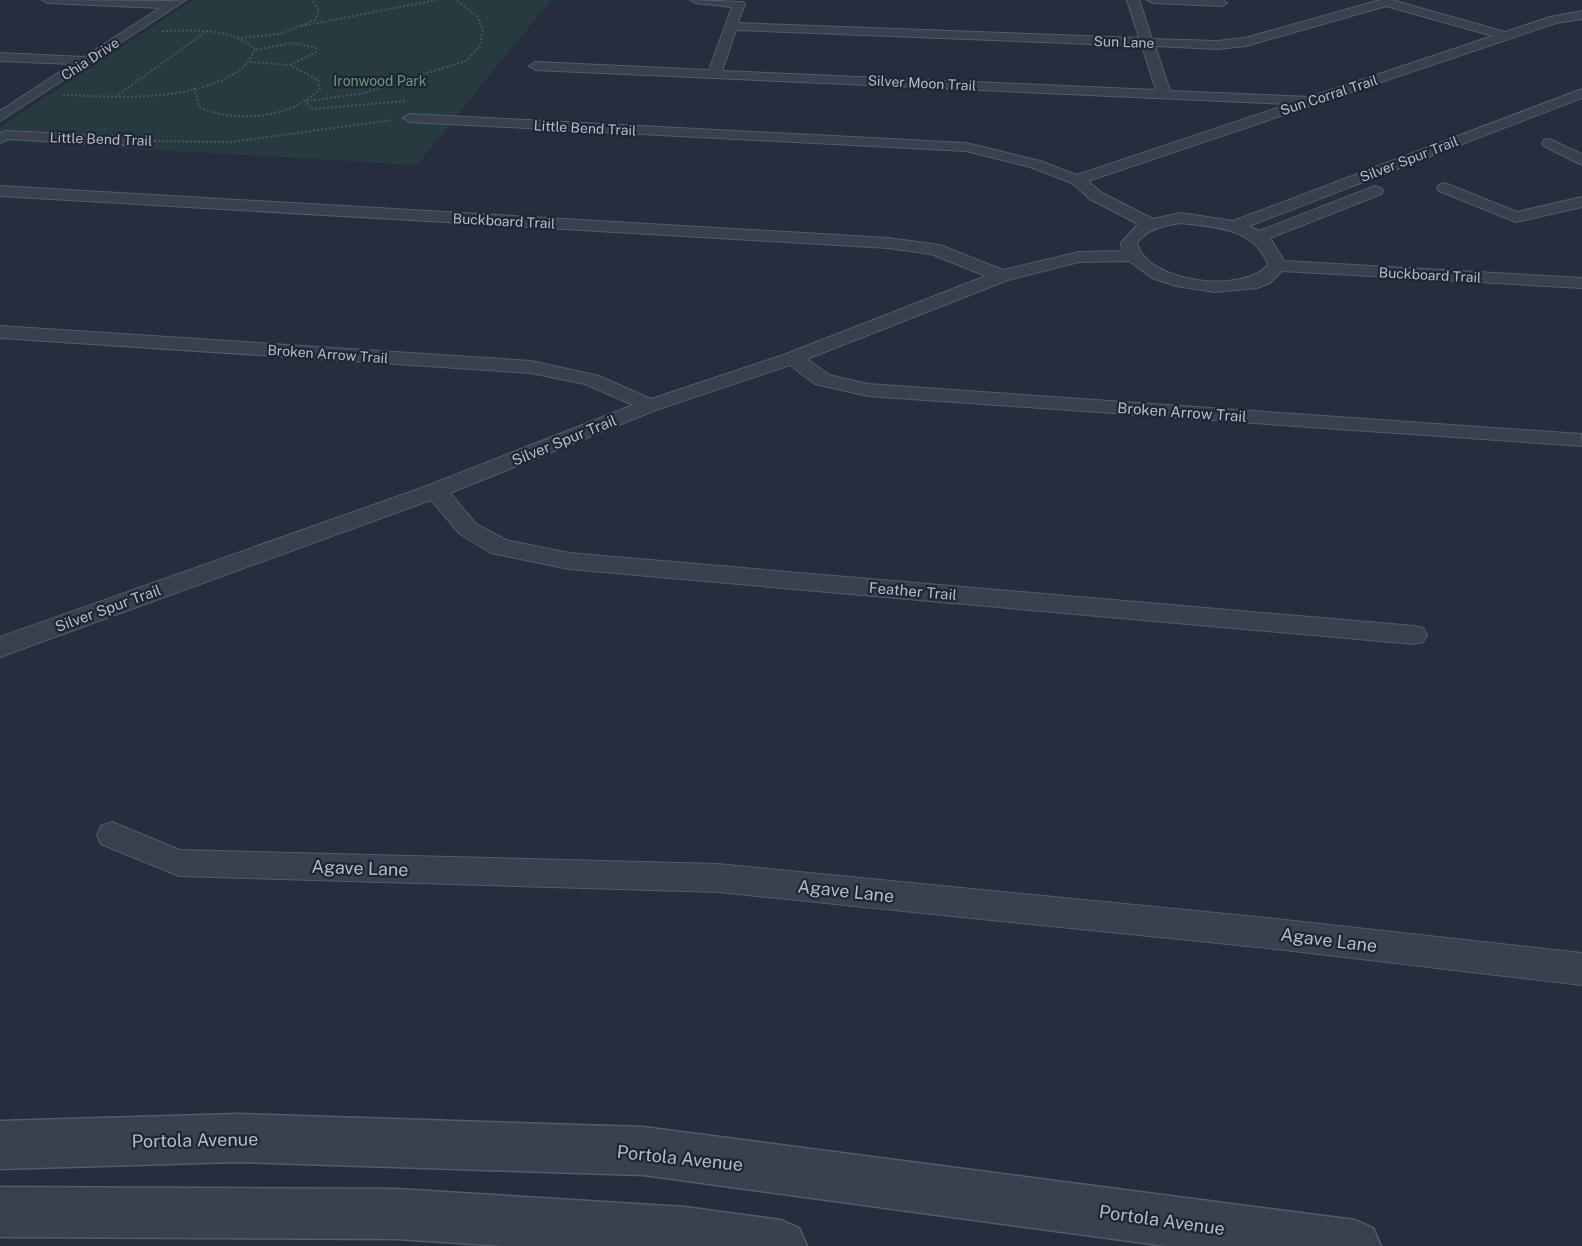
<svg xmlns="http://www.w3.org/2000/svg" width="1582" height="1246" font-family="'Public Sans',sans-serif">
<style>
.green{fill:#273a3f}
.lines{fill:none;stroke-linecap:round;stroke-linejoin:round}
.minor-casing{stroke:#545b69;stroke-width:2}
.tertiary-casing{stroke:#545b69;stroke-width:3}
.path{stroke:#45575c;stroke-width:2;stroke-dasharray:2 2;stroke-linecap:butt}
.minor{fill:#39404e;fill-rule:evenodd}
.tertiary{fill:#39404e;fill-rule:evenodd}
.labels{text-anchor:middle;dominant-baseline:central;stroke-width:4.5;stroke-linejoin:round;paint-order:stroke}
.far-street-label{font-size:14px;fill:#b5bbc9;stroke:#1e2533}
.far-park-label{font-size:14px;fill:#6d997b;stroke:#1e2533}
.street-label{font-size:15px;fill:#b5bbc9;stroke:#1e2533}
.near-street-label{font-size:18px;fill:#b5bbc9;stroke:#1e2533}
</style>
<rect width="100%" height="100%" fill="#252d3e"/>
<path class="green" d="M193 0H551L417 165 0 141V127Z"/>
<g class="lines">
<g class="minor-casing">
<g id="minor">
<path d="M42 0 170 1 186 0 0 121V111L72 64 0 61V53L84 57 160 8 48 3Z"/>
<path d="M690 0 743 2 745 4 738 23 1139 38 1127 0H1139L1152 39 1217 41 1245 38 1380 0H1392L1505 32 1550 17 1582 11V19L1556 23 1088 181 1102 193 1153 219 1181 213 1233 221 1582 89V98L1249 226 1259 231 1375 186 1381 188 1383 191 1381 194 1270 238 1284 261 1582 278V288L1282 271 1270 283 1257 288 1215 292 1176 286 1152 278 1129 261 1079 262 1008 280 807 359 829 375 868 384 1581 434 1582 446 868 396 815 384 790 365 656 410 450 493 476 524 506 540 569 553 1414 626 1423 628 1427 635 1423 642 1414 644 569 569 491 553 460 534 431 500 0 657V637L427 486 633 405 585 384 531 373 0 338V326L531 361 599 376 651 399 786 354 986 276 931 254 888 248 0 196V186L888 238 940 245 1003 270 1079 252 1122 251 1121 243 1138 224 1090 199 1072 183 1030 167 966 151 410 122 403 118 410 114 966 143 1040 161 1077 175 1289 104 535 70 529 66 535 62 709 70 732 7 696 3ZM1386 6 1493 36 1310 97 1170 91 1155 46 1217 49 1246 46ZM736 30 1142 46 1156 90 722 71ZM1181 223C1215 227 1255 228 1268 265 1243 294 1147 283 1137 243 1148 228 1164 226 1181 223Z"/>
<path d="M1147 0H1223L1227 3 1221 6 1153 3Z"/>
<path d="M6 131 128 137 135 141 128 145 9 139 0 143V133Z"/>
<path d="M1549 139 1582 154V165L1544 146 1542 143 1544 140Z"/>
<path d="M1445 183 1517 212 1582 197V207L1516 222 1439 191 1437 188 1439 185Z"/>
<path d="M112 822 180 850 718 864 1276 919 1582 953V985L1276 949 718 892 179 876 101 844 97 835 101 826Z"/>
</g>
</g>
<g class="tertiary-casing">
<g id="tertiary">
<path d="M237 1114 643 1127 1355 1220 1373 1228 1381 1246H1166L643 1175 237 1162 0 1169V1121Z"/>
<path d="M0 1187 397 1189 685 1207 781 1220 799 1228 807 1246H505L397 1239 0 1237Z"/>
</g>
</g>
<g class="path">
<path d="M301 26 437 0"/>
<path d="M162 31C194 31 231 26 255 50"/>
<path d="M237 38 280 34 316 19 319 10 312 0"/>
<path d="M194 88 200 108C240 123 288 119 320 89L318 80 290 65 249 62"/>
<path d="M63 95C119 97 193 103 241 69 247 64 251 56 255 50L293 43 316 48V52L290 65"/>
<path d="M115 97 204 33"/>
<path d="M405 101 311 109 306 101 360 94 466 61 480 46 483 30 477 16 456 0"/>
<path d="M146 141 232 142 392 120"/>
</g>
<use href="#minor" class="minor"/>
<use href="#tertiary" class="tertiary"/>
</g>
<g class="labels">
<g class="far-street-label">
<text transform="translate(1124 42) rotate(2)">Sun Lane</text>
<text transform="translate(90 59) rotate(-33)">Chia Drive</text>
<text transform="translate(922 83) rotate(3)">Silver Moon Trail</text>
<text transform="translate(1329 95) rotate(-18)">Sun Corral Trail</text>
<text transform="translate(585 128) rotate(3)">Little Bend Trail</text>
<text transform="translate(101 139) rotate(2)">Little Bend Trail</text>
<text transform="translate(1409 159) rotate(-21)">Silver Spur Trail</text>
<text transform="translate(504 221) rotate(3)">Buckboard Trail</text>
<text transform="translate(1430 275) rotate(3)">Buckboard Trail</text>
<text transform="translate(328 354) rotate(4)">Broken Arrow Trail</text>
</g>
<g class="far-park-label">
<text x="380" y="81">Ironwood Park</text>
</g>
<g class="street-label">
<text transform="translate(1182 412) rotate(4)">Broken Arrow Trail</text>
<text transform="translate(564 440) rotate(-22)">Silver Spur Trail</text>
<text transform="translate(913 591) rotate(5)">Feather Trail</text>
<text transform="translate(108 608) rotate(-20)">Silver Spur Trail</text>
</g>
<g class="near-street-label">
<text transform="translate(360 868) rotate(2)">Agave Lane</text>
<text transform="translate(846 891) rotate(6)">Agave Lane</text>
<text transform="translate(1329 940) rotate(7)">Agave Lane</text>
<text transform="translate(195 1140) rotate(-1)">Portola Avenue</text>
<text transform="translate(680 1158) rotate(6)">Portola Avenue</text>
<text transform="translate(1162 1220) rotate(8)">Portola Avenue</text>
</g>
</g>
</svg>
